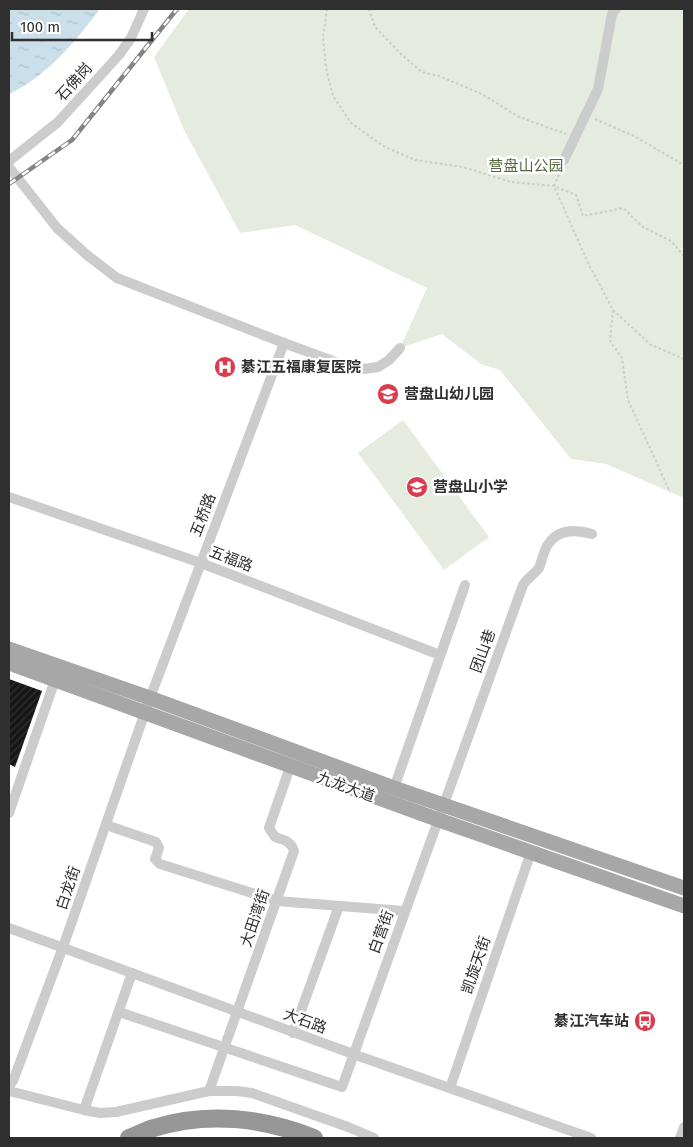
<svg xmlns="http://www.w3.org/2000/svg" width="693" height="1147" font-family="'Fira Sans','Noto Sans SC',sans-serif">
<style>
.green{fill:#e5ebde}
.water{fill:url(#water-ripples)}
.building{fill:url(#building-hatch)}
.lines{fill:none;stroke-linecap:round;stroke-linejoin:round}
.path{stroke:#ccc;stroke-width:2;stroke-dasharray:2.5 2.5;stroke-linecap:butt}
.street{stroke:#ccc;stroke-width:10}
.primary{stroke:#a7a7a7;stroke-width:15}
.highway{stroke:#969696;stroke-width:18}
.rail-casing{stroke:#848484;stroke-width:4.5}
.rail{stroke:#fff;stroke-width:2.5;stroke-dasharray:8;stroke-linecap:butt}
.labels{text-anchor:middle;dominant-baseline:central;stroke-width:5;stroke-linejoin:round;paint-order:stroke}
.street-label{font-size:15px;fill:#2f2f2f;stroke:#fff}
.park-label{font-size:15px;fill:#53683f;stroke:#fff}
.poi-label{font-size:15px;font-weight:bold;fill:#2f2f2f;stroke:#fff;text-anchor:start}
</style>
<defs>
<pattern id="water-ripples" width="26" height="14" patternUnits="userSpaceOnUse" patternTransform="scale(1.25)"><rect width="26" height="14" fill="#cbdfea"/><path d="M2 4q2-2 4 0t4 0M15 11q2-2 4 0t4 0" fill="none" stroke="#afc0c9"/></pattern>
<pattern id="building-hatch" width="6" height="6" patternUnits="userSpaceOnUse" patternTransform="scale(1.25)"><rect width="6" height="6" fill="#161616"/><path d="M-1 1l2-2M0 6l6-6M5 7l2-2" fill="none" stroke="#303030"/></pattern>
</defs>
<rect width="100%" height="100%" fill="#fff"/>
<g class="green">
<path d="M189 9H684V498L606 464 571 459 500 370 481 364 442 334 400 348 427 288 295 225 240 233 184 130 154 57Z"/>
<path d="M403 420 489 537 444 570 358 453Z"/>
</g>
<path class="water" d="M9 9H100C74 43 48 75 9 94Z"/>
<path class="building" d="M9 679 42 691 15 767 9 764Z"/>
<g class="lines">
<g class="path">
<path d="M327 9 323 37 326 68 333 96 351 123 385 147 415 160 463 167 511 182 554 186 576 195 583 216 623 208 643 227 671 241 684 256"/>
<path d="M369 9 375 27 402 55 422 72 439 76 482 94 519 117 566 134"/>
<path d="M595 119 634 136 684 165"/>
<path d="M561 170 554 186 588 263 613 310 610 341 622 358 628 400 670 492"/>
<path d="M613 310 651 345 684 359"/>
</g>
<g class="street">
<path d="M564 160 598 89 612 14 616 9"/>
<path d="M9 161 58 122 119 55 131 38 144 9"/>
<path d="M9 167 57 228 87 255 117 278 284 343 349 367 364 369 378 367 389 360 400 348"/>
<path d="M9 497 201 563 440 655"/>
<path d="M394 788 465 585"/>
<path d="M9 813 55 680"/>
<path d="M106 825 156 842 159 848 155 859 160 864 277 901 404 911"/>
<path d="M9 928 353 1054 591 1138"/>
<path d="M119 1012 342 1087 523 585C528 577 534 575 539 568 542 561 543 553 547 546 557 529 575 529 592 534"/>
<path d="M293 1033 339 906"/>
<path d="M9 1086 13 1081 63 947 150 698 284 343"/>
<path d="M450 1088 531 852"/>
<path d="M9 1091 84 1110 100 1113 116 1112 209 1091H237L252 1093 348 1127 374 1138"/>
<path d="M209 1091 294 851C291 841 284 840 275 837L269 828 290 767"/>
<path d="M84 1110 132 973"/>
<path d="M680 1138 684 1127"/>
</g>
<g class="primary">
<path d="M9 649 150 698 394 788 684 888"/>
<path d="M9 663 439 820 684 906"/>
</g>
<path class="highway" d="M129 1138C138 1135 146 1130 154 1128 207 1111 264 1118 314 1138"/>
<g class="rail-casing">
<path id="rail" d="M9 184 72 140 177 9"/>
</g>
<use href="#rail" class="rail"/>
</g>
<defs>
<g id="hospital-disc" transform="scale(1.125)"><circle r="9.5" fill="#d93d4d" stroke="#fff"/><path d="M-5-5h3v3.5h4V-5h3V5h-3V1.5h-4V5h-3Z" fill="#fff"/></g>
<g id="school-disc" transform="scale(1.125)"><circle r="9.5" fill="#d93d4d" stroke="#fff"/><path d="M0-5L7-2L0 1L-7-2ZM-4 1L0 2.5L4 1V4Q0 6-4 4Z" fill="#fff"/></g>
<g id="bus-disc" transform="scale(1.125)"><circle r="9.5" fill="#d93d4d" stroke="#fff"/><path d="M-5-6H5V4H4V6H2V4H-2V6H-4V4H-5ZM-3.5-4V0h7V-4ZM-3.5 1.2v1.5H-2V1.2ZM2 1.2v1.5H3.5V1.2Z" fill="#fff"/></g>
</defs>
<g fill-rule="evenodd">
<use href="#hospital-disc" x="225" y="367"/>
<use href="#school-disc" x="388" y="394"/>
<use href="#school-disc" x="417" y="487"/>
<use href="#bus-disc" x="645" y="1021"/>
</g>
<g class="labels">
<g class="street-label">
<text transform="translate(74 82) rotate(-48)">石佛岗</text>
<text transform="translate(203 515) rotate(-69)">五桥路</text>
<text transform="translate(231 559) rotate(21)">五福路</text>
<text transform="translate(483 651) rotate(-70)">团山巷</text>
<text transform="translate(346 787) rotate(20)">九龙大道</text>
<text transform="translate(68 888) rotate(-71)">白龙街</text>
<text transform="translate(255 918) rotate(-71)">大田湾街</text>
<text transform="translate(381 932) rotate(-70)">白营街</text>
<text transform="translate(476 965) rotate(-71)">凯旋天街</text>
<text transform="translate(305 1021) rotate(20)">大石路</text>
</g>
<g class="park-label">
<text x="526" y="166">营盘山公园</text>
</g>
<g class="poi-label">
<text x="241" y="367">綦江五福康复医院</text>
<text x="404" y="394">营盘山幼儿园</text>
<text x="433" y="487">营盘山小学</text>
<text x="629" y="1021" text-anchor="end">綦江汽车站</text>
</g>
</g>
<rect width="693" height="1147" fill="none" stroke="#2f2f2f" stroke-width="20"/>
<path d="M12 32v8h140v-8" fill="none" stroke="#2f2f2f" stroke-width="2.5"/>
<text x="20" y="32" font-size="15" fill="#2f2f2f" stroke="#ffffff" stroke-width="4" paint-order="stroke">100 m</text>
</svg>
